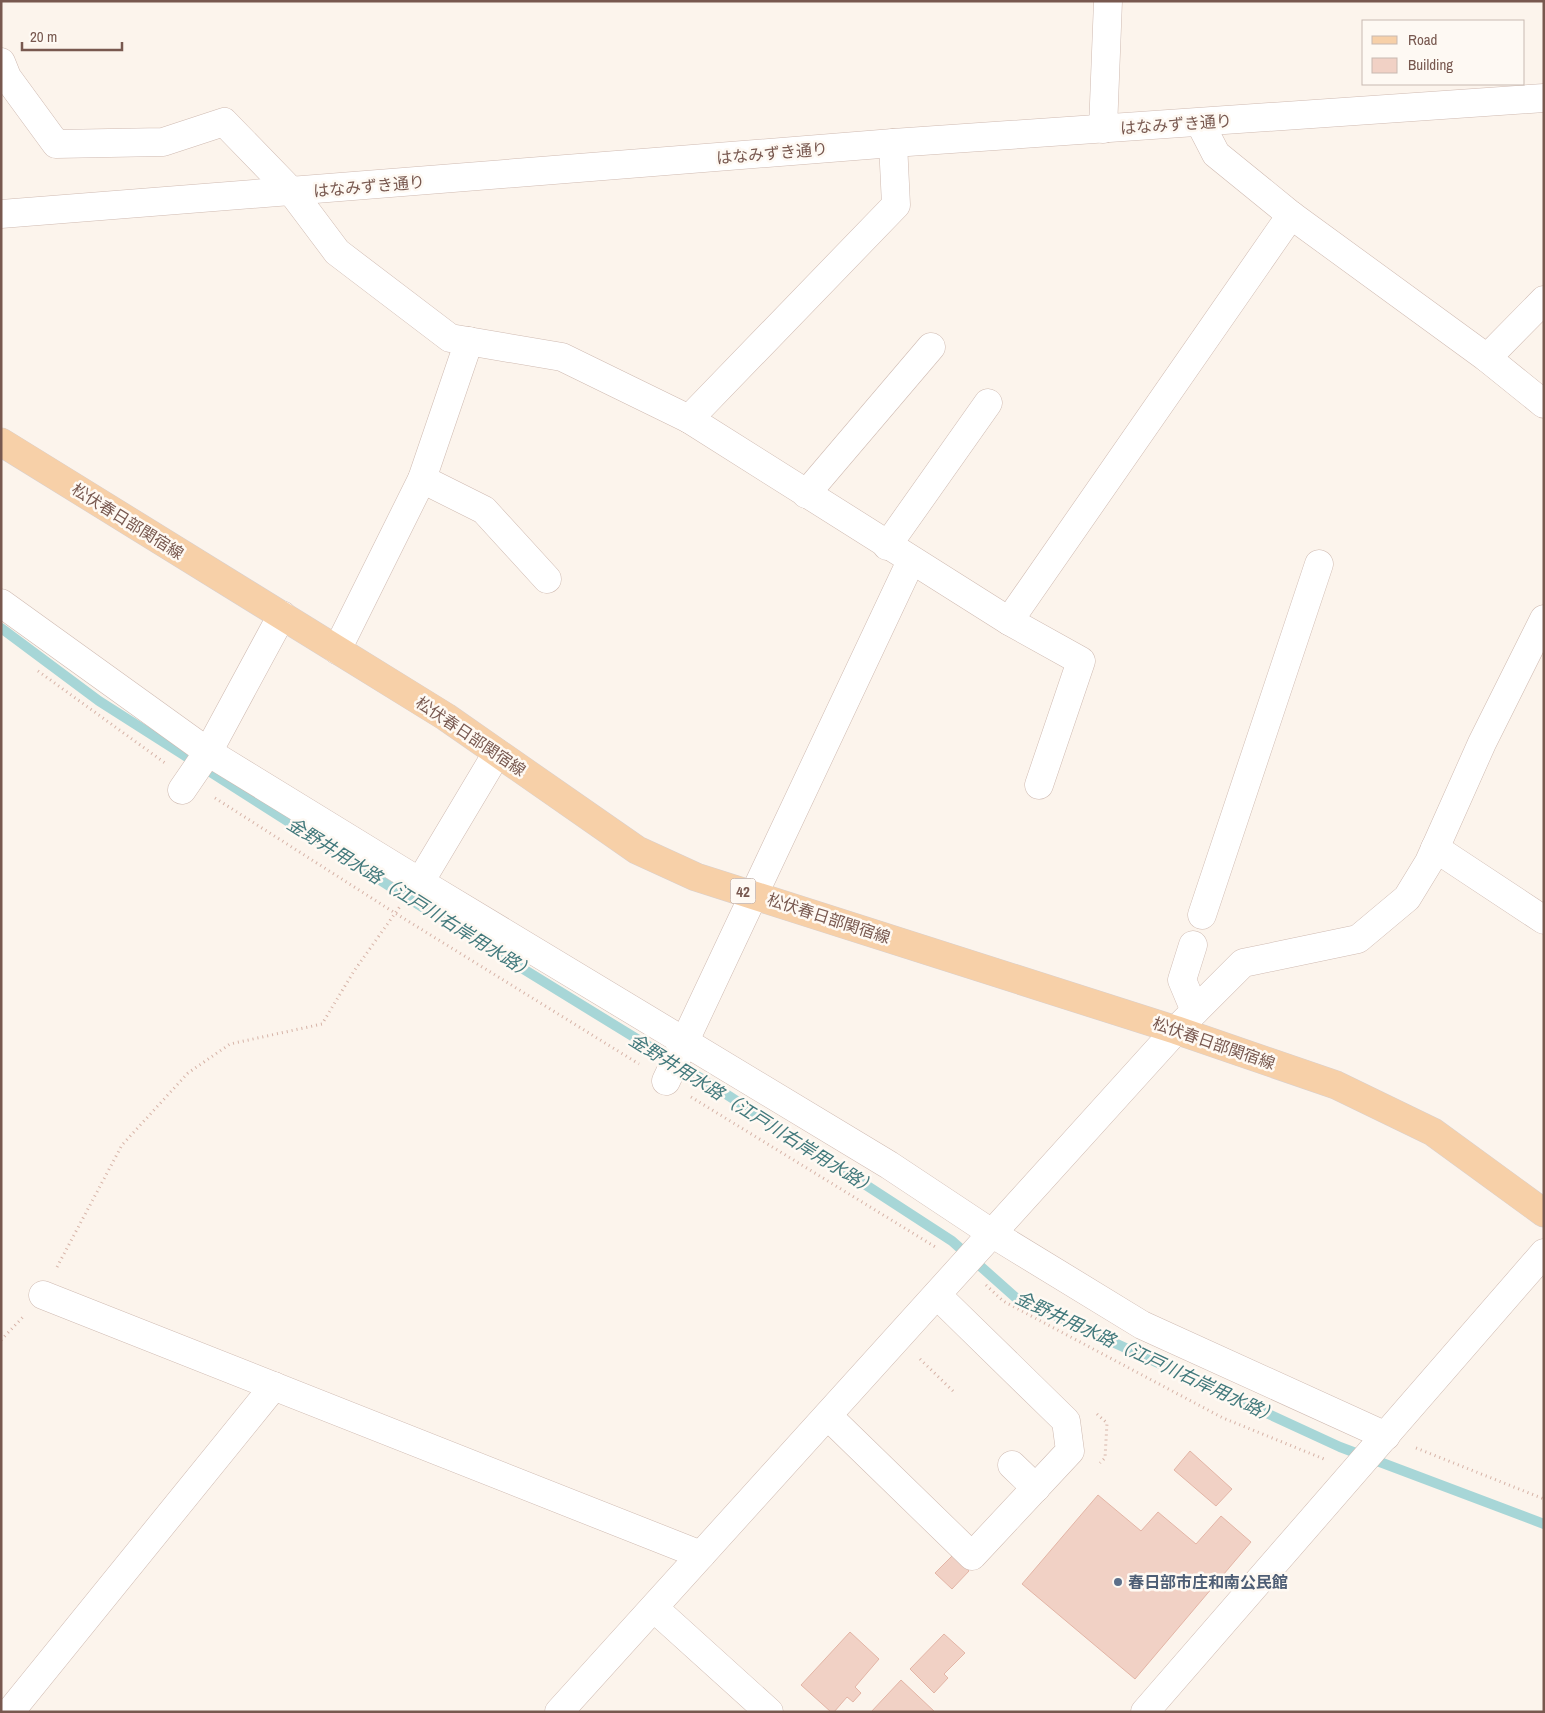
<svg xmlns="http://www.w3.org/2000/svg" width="1545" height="1713" font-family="'Archivo Narrow','Noto Sans JP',sans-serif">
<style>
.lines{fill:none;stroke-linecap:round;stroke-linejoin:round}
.stream{stroke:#a7d6d7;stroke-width:10}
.building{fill:#f1d1c5;stroke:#e3b5a6}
.minor-casing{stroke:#cfbab1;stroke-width:29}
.major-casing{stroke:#d9d0ce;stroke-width:29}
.path{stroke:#d6b3a7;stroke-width:3;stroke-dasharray:1 4;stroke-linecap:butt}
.minor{stroke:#fff;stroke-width:28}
.major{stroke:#f7d0a8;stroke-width:28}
.service-dot{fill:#5c6f8a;stroke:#fef9f3;stroke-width:2}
.labels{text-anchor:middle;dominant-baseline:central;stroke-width:5;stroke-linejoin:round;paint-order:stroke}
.shield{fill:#fef9f3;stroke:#a08880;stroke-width:1}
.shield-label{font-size:15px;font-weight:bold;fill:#78584f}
.street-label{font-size:16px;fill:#78584f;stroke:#fef9f3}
.service-label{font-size:16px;font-weight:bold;fill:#4e5e75;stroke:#fef9f3;text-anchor:start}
.water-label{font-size:18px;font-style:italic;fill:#42797c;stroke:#fef9f3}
</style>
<rect width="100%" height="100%" fill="#fcf4ec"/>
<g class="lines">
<path class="stream" d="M1 628 99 701 427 910 712 1085 952 1241 1015 1297 1340 1447 1544 1524"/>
</g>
<g class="building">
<path d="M1190 1451 1232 1489 1216 1506 1174 1470Z"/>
<path d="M1098 1495 1141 1531 1158 1512 1196 1544 1221 1516 1251 1542 1135 1679 1022 1584Z"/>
<path d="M953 1555 969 1571 952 1589 935 1573Z"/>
<path d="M850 1632 879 1659 855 1687 861 1693 853 1702 847 1697 834 1712H831L801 1685Z"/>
<path d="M944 1634 965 1653 944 1674 948 1678 934 1693 910 1669Z"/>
<path d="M901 1680 935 1712H871Z"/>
</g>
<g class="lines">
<g class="minor-casing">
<g id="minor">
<path d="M1 62 7 77 56 144 163 142 224 122 292 192 337 252 450 338 562 357 689 419 1009 621 1291 215"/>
<path d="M1200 123 1216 154 1291 215 1487 358 1544 404"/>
<path d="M1103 129 1108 1"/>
<path d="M1 214 893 143 1544 98"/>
<path d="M1487 358 1544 300"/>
<path d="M689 419 896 205 893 143"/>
<path d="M422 479 484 510 547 579"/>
<path d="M806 494 931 347"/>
<path d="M887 546 988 403"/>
<path d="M1 603 208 752 420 882 889 1165 993 1234 1142 1325 1386 1436"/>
<path d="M1009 621 1081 661 1039 785"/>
<path d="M337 650 422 479 469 341"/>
<path d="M182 790 208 752 282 615"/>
<path d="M1435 848 1544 920"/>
<path d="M420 882 497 753"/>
<path d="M1202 915 1319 564"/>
<path d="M1193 945 1182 980 1195 1011"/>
<path d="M666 1081 911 561"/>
<path d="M43 1295 701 1555"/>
<path d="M828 1416 972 1556 1070 1451 1066 1421 937 1295"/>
<path d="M1012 1465 1036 1488"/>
<path d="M654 1608 769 1712"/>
<path d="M10 1712 274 1386"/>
<path d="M559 1712 1176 1030 1243 963 1358 939 1407 898 1429 862 1482 743 1544 619"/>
<path d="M1145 1712 1544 1253"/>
</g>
</g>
<g class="major-casing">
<path id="major" d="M1 442 446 717 637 850 696 877 1176 1030 1336 1085 1433 1132 1544 1213"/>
</g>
<g class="path">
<path d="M38 671 165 763"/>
<path d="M215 798 395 913 639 1064"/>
<path d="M691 1097 937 1248"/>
<path d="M57 1267 122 1145 188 1073 230 1044 322 1024 354 971 401 905"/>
<path d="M986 1285 1003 1301 1223 1418 1324 1459"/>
<path d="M1 1340 23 1317"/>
<path d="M920 1359 954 1392"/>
<path d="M1097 1414 1107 1423 1105 1458 1100 1463"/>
<path d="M1416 1448 1544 1499"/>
</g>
<use href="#minor" class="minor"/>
<use href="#major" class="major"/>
</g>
<circle class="service-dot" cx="1118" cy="1582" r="5"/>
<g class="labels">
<rect class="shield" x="730.5" y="878.5" width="25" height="25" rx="4"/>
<g class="shield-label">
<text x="743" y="891">42</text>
</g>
<g class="street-label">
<text transform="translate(1176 124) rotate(-4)">はなみずき通り</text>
<text transform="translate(772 153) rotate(-5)">はなみずき通り</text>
<text transform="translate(369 186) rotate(-5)">はなみずき通り</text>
<text transform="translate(128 521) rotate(32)">松伏春日部関宿線</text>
<text transform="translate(471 736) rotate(34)">松伏春日部関宿線</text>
<text transform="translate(829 918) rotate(18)">松伏春日部関宿線</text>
<text transform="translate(1214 1043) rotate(19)">松伏春日部関宿線</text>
</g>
<g class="service-label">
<text x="1128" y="1582">春日部市庄和南公民館</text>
</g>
<g class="water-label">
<text transform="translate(411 898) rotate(32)">金野井用水路（江戸川右岸用水路）</text>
<text transform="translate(753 1114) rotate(32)">金野井用水路（江戸川右岸用水路）</text>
<text transform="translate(1147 1357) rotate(25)">金野井用水路（江戸川右岸用水路）</text>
</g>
</g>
<rect width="1545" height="1713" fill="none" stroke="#78584f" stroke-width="5"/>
<rect x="1362" y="20" width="162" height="65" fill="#fef9f3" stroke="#c8b9b1"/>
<rect x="1372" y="36" width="25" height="8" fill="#f7d0a8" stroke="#c8b9b1"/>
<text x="1408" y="45" font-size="15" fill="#78584f">Road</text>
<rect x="1372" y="58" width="25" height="15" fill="#f1d1c5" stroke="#c8b9b1"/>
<text x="1408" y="70" font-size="15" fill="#78584f">Building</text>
<path d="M22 42v8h100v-8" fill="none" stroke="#78584f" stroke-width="2.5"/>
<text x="30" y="42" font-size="15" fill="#78584f" stroke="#fef9f3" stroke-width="4" paint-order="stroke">20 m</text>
</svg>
